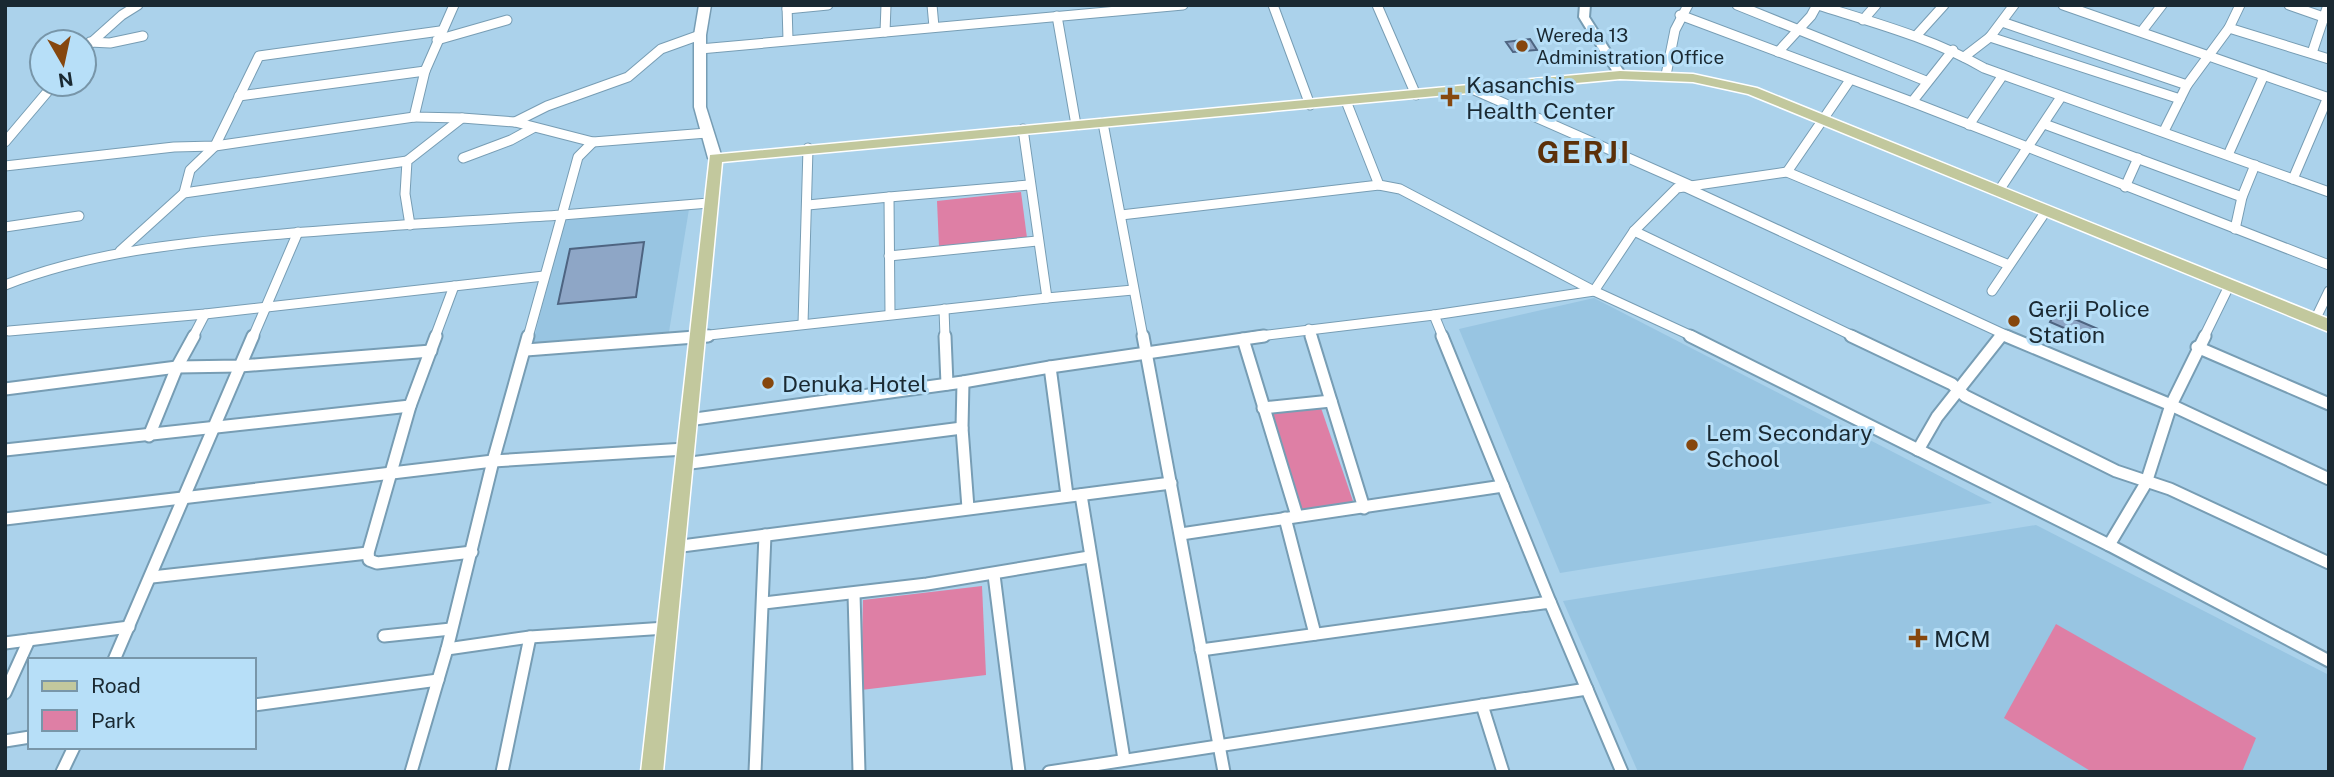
<svg xmlns="http://www.w3.org/2000/svg" width="2334" height="777" font-family="'Public Sans',sans-serif">
<style>
.built{fill:#98c5e2}
.green{fill:#de7fa5}
.building{fill:#8ea6c6;stroke:#4e6481;stroke-width:2}
.lines{fill:none;stroke-linecap:round;stroke-linejoin:round}
.minor-far1-casing{stroke:#779db4;stroke-width:11}
.minor-casing{stroke:#779db4;stroke-width:15}
.tertiary-casing{stroke:#779db4;stroke-width:4}
.secondary-casing{stroke:#779db4;stroke-width:3}
.primary-casing{stroke:#fff;stroke-width:3}
.minor-far1{stroke:#fff;stroke-width:9}
.minor{stroke:#fff;stroke-width:11}
.tertiary{fill:#fff;fill-rule:evenodd}
.secondary{fill:#fff;fill-rule:evenodd}
.primary{fill:#c2c89d;fill-rule:evenodd}
.poi-dot{fill:#86470e;stroke:#b7dff8;stroke-width:2.5}
.labels{text-anchor:middle;dominant-baseline:central;stroke-width:6;stroke-linejoin:round;paint-order:stroke}
.far-poi-label{font-size:19px;fill:#1a2932;stroke:#b7dff8;text-anchor:start}
.poi-label{font-size:23px;fill:#1a2932;stroke:#b7dff8;text-anchor:start}
.district-label{font-size:30px;font-weight:bold;letter-spacing:2px;fill:#5c300a;stroke:#b7dff8}
</style>
<rect width="100%" height="100%" fill="#abd2eb"/>
<g class="built">
<path d="M689 209 669 332 532 346 564 220Z"/>
<path d="M1594 298 1761 384 1992 503 1560 573 1459 329Z"/>
<path d="M2036 525 2329 675V772H1638L1563 601Z"/>
</g>
<g class="green">
<path d="M1021 192 1027 238 939 247 937 201Z"/>
<path d="M1320 405 1354 504 1296 513 1266 412Z"/>
<path d="M982 586 986 675 861 690 863 600Z"/>
<path d="M2056 624 2256 738 2242 772H2092L2004 718Z"/>
</g>
<g class="building">
<path d="M1530 39 1537 50 1513 52 1506 42Z"/>
<path d="M644 242 636 297 558 304 570 249Z"/>
<path d="M2056 311 2098 329 2092 340 2050 322Z"/>
</g>
<g class="lines">
<g class="minor-far1-casing">
<g id="minor-far1">
<path d="M454 5 425 71 414 117 462 118"/>
<path d="M787 5 788 40"/>
<path d="M932 5 934 27"/>
<path d="M1273 5 1310 105"/>
<path d="M1377 5 1416 95"/>
<path d="M1737 5 1926 81"/>
<path d="M1818 5C1875 23 1932 38 1984 68L2329 192"/>
<path d="M2063 5 2329 98"/>
<path d="M2289 5 2329 19"/>
<path d="M787 9 828 5"/>
<path d="M1680 15 1912 102 2329 265"/>
<path d="M1057 16 1076 125"/>
<path d="M1863 20 1876 5"/>
<path d="M2002 22 2187 85"/>
<path d="M2229 28 2329 59"/>
<path d="M2142 31 2162 5"/>
<path d="M885 32 886 5"/>
<path d="M1916 36 1944 5"/>
<path d="M1990 37 2180 99"/>
<path d="M437 40 507 20"/>
<path d="M90 42 110 43 143 36"/>
<path d="M84 49 122 15 138 5"/>
<path d="M700 49 1183 5"/>
<path d="M1778 52 1811 16 1817 5"/>
<path d="M2312 53 2328 5"/>
<path d="M1964 57 1990 37 2014 5"/>
<path d="M1666 75 1675 30 1688 5"/>
<path d="M1474 90 1692 186"/>
<path d="M239 96 425 71"/>
<path d="M1346 101 1379 185 1400 189 1594 291 1694 337"/>
<path d="M1912 102 1953 50"/>
<path d="M515 122 547 106 628 77 661 49 700 35"/>
<path d="M1103 123 1143 337"/>
<path d="M1969 125 2003 75"/>
<path d="M2047 125 2242 197"/>
<path d="M1023 129 1047 298 1133 290"/>
<path d="M2164 131 2187 85 2229 28 2240 5"/>
<path d="M5 142 54 84"/>
<path d="M2228 155 2264 75"/>
<path d="M463 158 511 140 533 128"/>
<path d="M5 166 174 147 215 146 414 117"/>
<path d="M1787 172 1850 80"/>
<path d="M2293 179 2328 97"/>
<path d="M1685 187 2010 337"/>
<path d="M2125 187 2138 158"/>
<path d="M1998 192 2061 97"/>
<path d="M184 193 190 170 215 146 259 56 440 31"/>
<path d="M889 197 1029 185"/>
<path d="M808 205 889 197 890 314"/>
<path d="M1121 215 1379 185"/>
<path d="M410 225 405 194 407 161 462 118 515 122 593 142 707 133"/>
<path d="M5 227 79 216"/>
<path d="M2235 229 2242 197 2255 165"/>
<path d="M1634 231 1855 337"/>
<path d="M120 251 184 193 407 161"/>
<path d="M889 256 1037 241"/>
<path d="M5 285C90 252 180 243 270 235 367 226 465 221 562 215L578 157 593 142"/>
<path d="M1992 291 2046 211"/>
<path d="M944 309 945 337"/>
<path d="M1434 315 1594 291 1634 231 1677 188 1787 172 2009 265"/>
<path d="M2315 320 2329 291"/>
<path d="M803 324 808 148"/>
<path d="M1309 329 1312 337"/>
<path d="M9 331 205 314 544 276"/>
<path d="M193 337 205 314"/>
<path d="M253 337 298 232"/>
<path d="M435 337 454 286"/>
<path d="M528 337 562 215 709 203"/>
<path d="M691 337 1047 298"/>
<path d="M1252 337 1434 315 1443 337"/>
<path d="M1999 337 2002 334"/>
<path d="M2204 337 2229 286"/>
</g>
</g>
<g class="minor-casing">
<g id="minor">
<path d="M436 336 410 406 368 553 369 560 377 563 472 552"/>
<path d="M945 336 947 384"/>
<path d="M1143 336 1224 772"/>
<path d="M1311 336 1364 508"/>
<path d="M1442 336 1550 602"/>
<path d="M1690 336 2109 545 2329 661"/>
<path d="M1851 336 1952 384 1965 396 2116 471 2170 489 2329 563"/>
<path d="M2006 336 2171 405 2329 479"/>
<path d="M1243 339 1297 516"/>
<path d="M2197 347 2329 404"/>
<path d="M526 350 708 336"/>
<path d="M963 382 962 428 968 508"/>
<path d="M5 389 177 367 240 366 431 351"/>
<path d="M1263 408 1331 401"/>
<path d="M688 420 963 382 1050 367"/>
<path d="M149 436 177 367 194 336"/>
<path d="M5 450 410 406"/>
<path d="M1918 450 1937 417 2001 336"/>
<path d="M683 464 962 428"/>
<path d="M1067 495 1050 367 1264 336"/>
<path d="M1081 495 1124 759"/>
<path d="M1285 518 1315 634"/>
<path d="M5 519 493 461 685 449"/>
<path d="M1181 534 1503 486"/>
<path d="M2109 545 2146 483 2171 405 2205 336"/>
<path d="M674 547 1171 483"/>
<path d="M994 575 1019 772"/>
<path d="M152 577 368 553"/>
<path d="M854 594 859 772"/>
<path d="M764 603 927 584 1089 557"/>
<path d="M384 636 451 629"/>
<path d="M5 643 129 627"/>
<path d="M447 649 493 461 528 336"/>
<path d="M1201 650 1550 602 1622 772"/>
<path d="M114 660 253 336"/>
<path d="M5 693 29 640"/>
<path d="M254 705 438 680"/>
<path d="M1482 705 1503 772"/>
<path d="M5 741 30 737"/>
<path d="M62 772 74 747"/>
<path d="M411 772 447 649 530 637 666 628"/>
<path d="M502 772 530 637"/>
<path d="M755 772 765 535"/>
<path d="M1049 772 1587 689"/>
</g>
</g>
<g class="tertiary-casing">
<path id="tertiary" d="M1580 5H1590L1589 17 1626 75 1624 77H1616L1579 17Z"/>
</g>
<g class="secondary-casing">
<path id="secondary" d="M699 5H711L706 35V107L722 158 715 162 708 158 694 107V35Z"/>
</g>
<g class="primary-casing">
<path id="primary" d="M1620 71 1693 74 1757 88 2329 319V332L1748 94 1693 82 1620 79 722 162 663 772H641L710 155Z"/>
</g>
<use href="#minor-far1" class="minor-far1"/>
<use href="#minor" class="minor"/>
<use href="#tertiary" class="tertiary"/>
<use href="#secondary" class="secondary"/>
<use href="#primary" class="primary"/>
</g>
<g class="poi-dot">
<circle cx="1522" cy="46" r="7"/>
<path d="M1446.5 86.5h7v7h7v7h-7v7h-7v-7h-7v-7h7z"/>
<circle cx="2014" cy="321" r="7"/>
<circle cx="768" cy="383" r="7"/>
<circle cx="1692" cy="445" r="7"/>
<path d="M1914.5 627.5h7v7h7v7h-7v7h-7v-7h-7v-7h7z"/>
</g>
<g class="labels">
<g class="far-poi-label">
<text x="1536" y="35">Wereda 13<tspan x="1536" dy="22">Administration Office</tspan></text>
</g>
<g class="poi-label">
<text x="1466" y="84">Kasanchis<tspan x="1466" dy="26">Health Center</tspan></text>
<text x="2028" y="308">Gerji Police<tspan x="2028" dy="26">Station</tspan></text>
<text x="782" y="383">Denuka Hotel</text>
<text x="1706" y="432">Lem Secondary<tspan x="1706" dy="26">School</tspan></text>
<text x="1934" y="638">MCM</text>
</g>
<g class="district-label">
<text x="1584" y="152">GERJI</text>
</g>
</g>
<rect width="2334" height="777" fill="none" stroke="#1a2932" stroke-width="14"/>
<rect x="28" y="658" width="228" height="91" fill="#b7dff8" stroke="#7896a9" stroke-width="2"/>
<rect x="42" y="681" width="35" height="10" fill="#c2c89d" stroke="#7896a9" stroke-width="2"/>
<text x="91" y="693" font-size="21" fill="#1a2932">Road</text>
<rect x="42" y="710" width="35" height="21" fill="#de7fa5" stroke="#7896a9" stroke-width="2"/>
<text x="91" y="728" font-size="21" fill="#1a2932">Park</text>
<g transform="translate(63 63) rotate(171)"><circle r="33" fill="#b7dff8" stroke="#7896a9" stroke-width="2"/>
<path d="M0-5L12 26L0 18L-12 26Z" fill="#86470e"/>
<text y="-10" font-size="19" font-weight="bold" text-anchor="middle" fill="#1a2932">N</text>
</g>
</svg>
